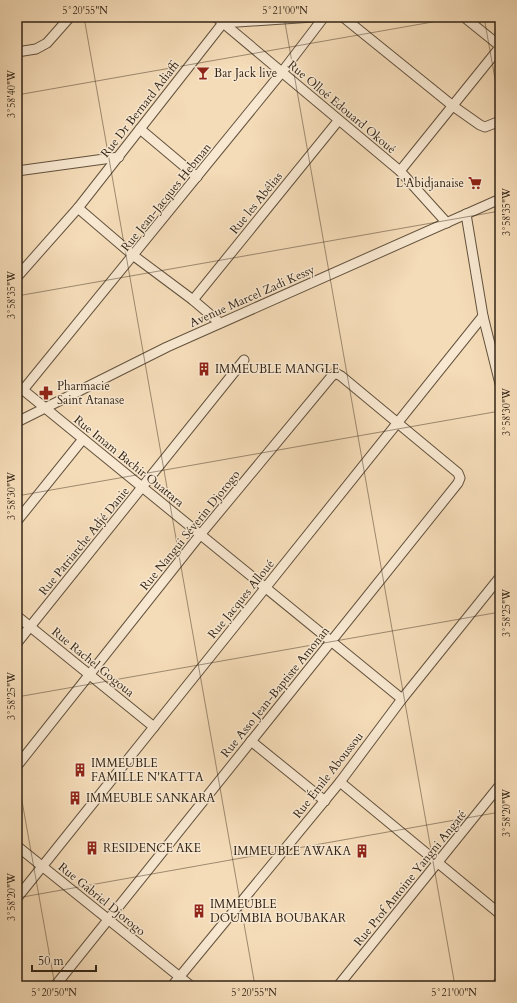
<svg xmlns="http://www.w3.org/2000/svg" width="517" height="1003" font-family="Cardo,serif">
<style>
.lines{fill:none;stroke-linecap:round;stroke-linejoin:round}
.minor-casing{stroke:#63523e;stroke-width:11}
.minor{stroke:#f8e8d1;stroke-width:9}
.ticks{fill:none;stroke:#322416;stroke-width:1;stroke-opacity:0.45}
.labels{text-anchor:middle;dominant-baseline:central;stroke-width:3;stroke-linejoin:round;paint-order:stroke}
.poi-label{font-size:12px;fill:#322416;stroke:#f8e8d1;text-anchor:start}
.street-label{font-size:12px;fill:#322416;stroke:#f8e8d1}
.neatline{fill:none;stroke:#322416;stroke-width:1.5}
.ticks-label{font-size:10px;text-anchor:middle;fill:#322416}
</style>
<rect width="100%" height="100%" fill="#f5dcb8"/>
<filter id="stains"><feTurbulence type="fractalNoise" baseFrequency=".005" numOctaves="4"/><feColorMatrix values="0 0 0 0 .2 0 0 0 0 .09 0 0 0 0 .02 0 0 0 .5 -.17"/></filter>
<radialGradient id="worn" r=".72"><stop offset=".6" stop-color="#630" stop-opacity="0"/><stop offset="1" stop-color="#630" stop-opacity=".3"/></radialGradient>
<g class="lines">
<g class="minor-casing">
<g id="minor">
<path d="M216 17 400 171 447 223"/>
<path d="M343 17 453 106 480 125 485 127 500 121"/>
<path d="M464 17 500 46"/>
<path d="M17 52 36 49 47 43 70 17"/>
<path d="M140 129 197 177"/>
<path d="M17 171 119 157"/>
<path d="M400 171 500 47"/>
<path d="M78 208 134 256 193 300 220 323"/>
<path d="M466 214 483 316 500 384"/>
<path d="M17 277 78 208 223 23 313 17"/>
<path d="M193 300 338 121"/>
<path d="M17 385 402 699"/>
<path d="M23 390 282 72 324 17"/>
<path d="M17 422 167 347 500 199"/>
<path d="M17 521 83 439"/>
<path d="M17 616 154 727"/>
<path d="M17 643 244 360"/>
<path d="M251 741 325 801"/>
<path d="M17 766 200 535 331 377 335 373 341 376 458 473 460 478 458 483 55 986"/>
<path d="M340 782 500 914"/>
<path d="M17 846 191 986"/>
<path d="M17 898 483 316"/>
<path d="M172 986 340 782 402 699 500 577"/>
<path d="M338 986 500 785"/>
<path d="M496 986 500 981"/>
</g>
</g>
<use href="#minor" class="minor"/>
</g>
<path class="ticks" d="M84 17 255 986M284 17 455 986M484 17 500 107M17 95 461 17M17 296 500 211M17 496 500 411M17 697 500 612M17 773 55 986M17 898 500 812"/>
<defs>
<g id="bar-bare" transform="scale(1.08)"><path d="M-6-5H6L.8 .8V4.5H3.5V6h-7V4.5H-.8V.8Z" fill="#8f2418" stroke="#f8e8d1" stroke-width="2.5" paint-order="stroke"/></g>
<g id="supermarket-bare" transform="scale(1.08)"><path d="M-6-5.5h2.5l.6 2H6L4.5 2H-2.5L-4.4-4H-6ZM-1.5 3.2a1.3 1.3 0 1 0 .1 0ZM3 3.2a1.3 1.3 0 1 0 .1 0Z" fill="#8f2418" stroke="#f8e8d1" stroke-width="2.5" paint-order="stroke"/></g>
<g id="building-bare" transform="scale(1.08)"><path d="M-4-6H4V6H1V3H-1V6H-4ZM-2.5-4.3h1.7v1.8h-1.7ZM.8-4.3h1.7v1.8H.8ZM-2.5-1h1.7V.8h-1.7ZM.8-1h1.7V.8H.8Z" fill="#8f2418" stroke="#f8e8d1" stroke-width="2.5" paint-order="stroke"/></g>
<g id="pharmacy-bare" transform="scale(1.08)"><path d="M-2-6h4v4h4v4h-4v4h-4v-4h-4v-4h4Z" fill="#8f2418" stroke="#f8e8d1" stroke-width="2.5" paint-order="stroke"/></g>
</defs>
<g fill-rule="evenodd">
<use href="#bar-bare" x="203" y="73"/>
<use href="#supermarket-bare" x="475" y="183"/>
<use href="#building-bare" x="204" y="369"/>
<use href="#pharmacy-bare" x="46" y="393"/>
<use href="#building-bare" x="80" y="770"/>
<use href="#building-bare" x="75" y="798"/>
<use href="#building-bare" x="92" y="848"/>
<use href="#building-bare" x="362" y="851"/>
<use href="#building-bare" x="199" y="911"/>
</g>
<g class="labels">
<g class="poi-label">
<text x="214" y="73">Bar Jack live</text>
<text x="464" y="183" text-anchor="end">L'Abidjanaise</text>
<text x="215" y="369">IMMEUBLE MANGLE</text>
<text x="57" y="386">Pharmacie<tspan x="57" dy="14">Saint Atanase</tspan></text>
<text x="91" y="763">IMMEUBLE<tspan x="91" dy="14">FAMILLE N'KATTA</tspan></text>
<text x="86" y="798">IMMEUBLE SANKARA</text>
<text x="103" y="848">RESIDENCE AKE</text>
<text x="351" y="851" text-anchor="end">IMMEUBLE AWAKA</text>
<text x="210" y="904">IMMEUBLE<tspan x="210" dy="14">DOUMBIA BOUBAKAR</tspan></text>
</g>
<g class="street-label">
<text transform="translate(342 107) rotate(40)">Rue Olloé Edouard Okoué</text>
<text transform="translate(140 109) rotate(-52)">Rue Dr Bernard Adiaffi</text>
<text transform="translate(166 197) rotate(-51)">Rue Jean-Jacques Hebman</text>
<text transform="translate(256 203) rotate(-51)">Rue les Abélias</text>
<text transform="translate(252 296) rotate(-24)">Avenue Marcel Zadi Kessy</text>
<text transform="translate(129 461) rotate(39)">Rue Imam Bachir Ouattara</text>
<text transform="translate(190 530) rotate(-51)">Rue Nangui Séverin Djorogo</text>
<text transform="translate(84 541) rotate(-51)">Rue Patriarche Adjé Danie</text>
<text transform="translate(241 599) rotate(-51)">Rue Jacques Alloué</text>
<text transform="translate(93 662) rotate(39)">Rue Rachel Gogoua</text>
<text transform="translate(275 692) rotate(-51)">Rue Asso Jean-Baptiste Amonan</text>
<text transform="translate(328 775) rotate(-52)">Rue Émile Aboussou</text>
<text transform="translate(410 878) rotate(-51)">Rue Prof Antoine Yangni Angaté</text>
<text transform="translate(102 899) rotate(39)">Rue Gabriel Djorogo</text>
</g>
</g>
<rect width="517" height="1003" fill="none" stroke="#f5dcb8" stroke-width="44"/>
<path d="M32 965v6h64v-6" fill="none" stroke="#322416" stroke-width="2"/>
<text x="38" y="965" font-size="12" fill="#322416" stroke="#f8e8d1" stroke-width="3" paint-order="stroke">50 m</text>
<rect x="22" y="22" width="473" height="959" class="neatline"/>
<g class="ticks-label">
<text x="85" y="14">5°20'55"N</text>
<text x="285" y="14">5°21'00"N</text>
<text transform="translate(11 94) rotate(-90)" y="4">3°58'40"W</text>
<text transform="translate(506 212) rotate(-90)" y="4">3°58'35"W</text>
<text transform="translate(11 295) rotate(-90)" y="4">3°58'35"W</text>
<text transform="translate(506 412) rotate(-90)" y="4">3°58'30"W</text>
<text transform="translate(11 496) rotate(-90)" y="4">3°58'30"W</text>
<text transform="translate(506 613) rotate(-90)" y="4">3°58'25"W</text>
<text transform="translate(11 696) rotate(-90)" y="4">3°58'25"W</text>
<text transform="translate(506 813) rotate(-90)" y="4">3°58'20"W</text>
<text transform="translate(11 897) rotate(-90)" y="4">3°58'20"W</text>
<text x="54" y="996">5°20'50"N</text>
<text x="254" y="996">5°20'55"N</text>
<text x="454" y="996">5°21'00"N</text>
</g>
<rect width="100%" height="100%" filter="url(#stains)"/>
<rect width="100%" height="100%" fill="url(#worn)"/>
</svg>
